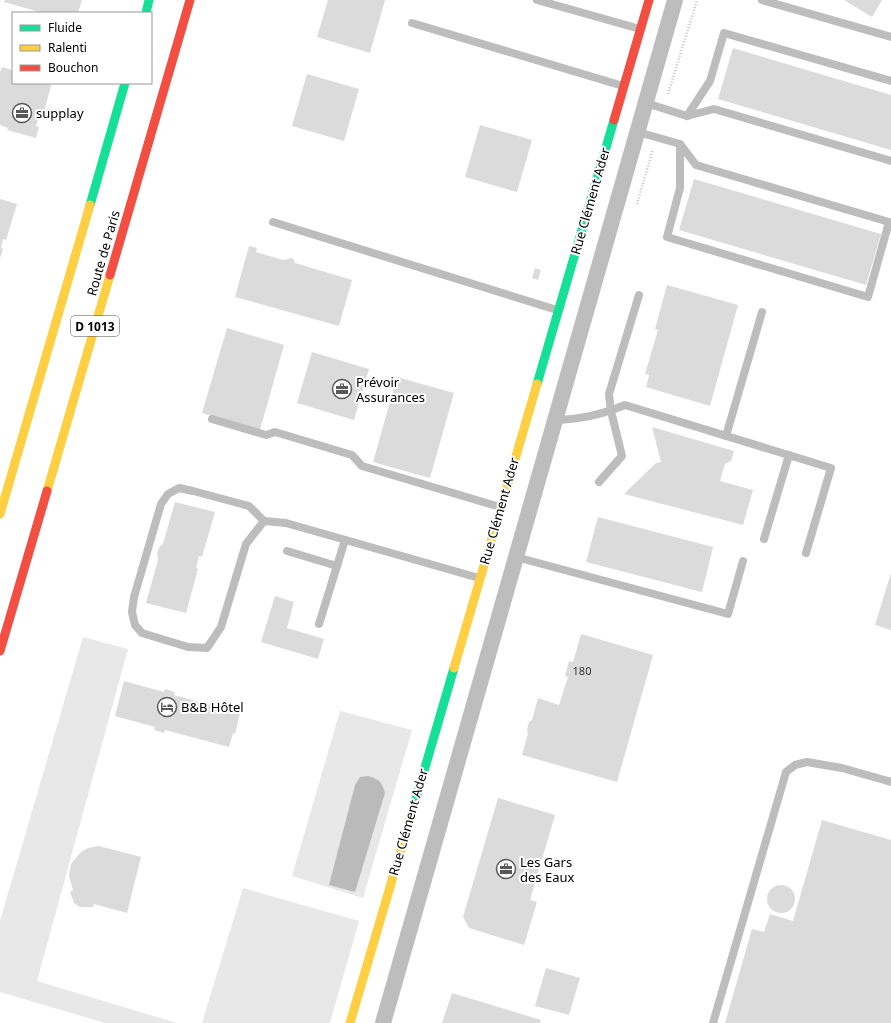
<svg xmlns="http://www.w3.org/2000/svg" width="891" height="1023" font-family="'Noto Sans',sans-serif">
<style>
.green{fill:#e8e8e8}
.water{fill:#bababa}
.building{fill:#dbdbdb}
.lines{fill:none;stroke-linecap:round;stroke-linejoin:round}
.path{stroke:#c2c2c2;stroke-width:2.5;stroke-dasharray:1 2;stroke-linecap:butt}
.lane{stroke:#bdbdbd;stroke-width:8}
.street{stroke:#bdbdbd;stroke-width:16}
.fast{stroke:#16e098;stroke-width:9}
.slow{stroke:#ffcf43;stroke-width:9}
.jam{stroke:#f24e42;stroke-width:9}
.labels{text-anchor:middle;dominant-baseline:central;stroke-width:4;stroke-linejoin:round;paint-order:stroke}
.number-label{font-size:11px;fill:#373737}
.shield{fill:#fff;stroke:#4c4c4c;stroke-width:1}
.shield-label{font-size:12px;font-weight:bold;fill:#000}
.poi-label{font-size:13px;fill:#000;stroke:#fff;text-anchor:start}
.street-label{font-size:13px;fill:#000;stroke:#fff}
</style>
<rect width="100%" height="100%" fill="#fff"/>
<g class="green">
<path d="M83 637 128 649 37 981 177 1023H105L0 992V921Z"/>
<path d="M340 711 412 730 363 898 292 876Z"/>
<path d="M243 888 359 921 330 1023H202Z"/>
</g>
<path class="water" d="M368 776C379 779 382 782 385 793L355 892 329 885 355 785 360 777Z"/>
<g class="building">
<path d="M5 0H82L78 13H43L4 2Z"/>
<path d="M328 0H385L370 53 317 37Z"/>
<path d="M844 0H882L872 17Z"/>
<path d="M733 48 891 95V150L718 99Z"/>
<path d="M2 67 12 70 13 83H52L42 118 39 117 36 126 39 127 36 138 7 130 8 128 0 125V72Z"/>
<path d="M307 74 359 89 344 141 292 126Z"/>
<path d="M480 125 532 140 517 192 465 177Z"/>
<path d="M694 179 881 234 866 285 679 230Z"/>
<path d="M0 199 17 204 6 240 3 239 1 248 3 249 0 258Z"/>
<path d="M249 246 257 248 256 252 283 260 293 258 295 263 352 280 339 326 235 297Z"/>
<path d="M535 268 541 270 538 280 532 278Z"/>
<path d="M667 285 738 305 710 406 646 387 649 375 645 374 658 330 655 329Z"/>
<path d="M227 328 284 345 260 430 202 413Z"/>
<path d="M312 352 369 369 354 420 297 403Z"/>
<path d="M397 377 454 393 430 478 373 462Z"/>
<path d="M652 427 734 451 731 461 725 464 720 481 753 490 743 525 624 494 656 463 661 462Z"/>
<path d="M175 502 215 512 202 557 199 556 196 568 198 569 186 613 146 603 158 560 157 553 160 546 163 544Z"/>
<path d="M598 517 713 547 702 592 586 562Z"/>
<path d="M891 573V630L875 625Z"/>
<path d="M275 596 294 602 287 628 324 639 318 659 261 642Z"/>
<path d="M581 634 653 655 617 782 522 755 528 733 527 730 529 722 532 720 538 698 559 705 568 677 565 676 569 661 573 662Z"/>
<path d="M124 681 164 692 165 689 175 692 174 695 240 713 235 734 233 733 229 747 165 730 164 733 154 730 155 727 115 716Z"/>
<path d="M498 798 555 815 530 900 537 902 524 945 469 928 463 917Z"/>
<path d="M822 820 891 840V1023H725L752 929 764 932 770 914 793 921Z"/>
<path d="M99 846 141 857 127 913 94 904 93 907H80L74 903 70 892 73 890 69 876 71 864 75 859 81 852 88 848Z"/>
<circle cx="781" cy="899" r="14"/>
<path d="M546 968 580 978 569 1015 535 1006Z"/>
<path d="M452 993 541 1020 540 1023H442Z"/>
</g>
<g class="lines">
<g class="path">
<path d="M668 94 697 0"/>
<path d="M637 204 653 149"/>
</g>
<g class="lane">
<path d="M537 0 640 29"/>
<path d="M762 0 891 37"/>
<path d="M412 23 623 86"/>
<path d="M646 103 687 116 714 109 891 161"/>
<path d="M687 116 710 81 724 33 891 81"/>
<path d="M638 132 680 144 696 165 889 222 868 297 667 237 680 188V144"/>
<path d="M273 222 557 310"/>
<path d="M212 419 266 435 275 432 352 455 362 466 500 507"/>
<path d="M555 420C582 419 600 415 625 405L831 468 806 553"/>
<path d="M726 436 762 312"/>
<path d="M599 482 622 456 611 411 609 394 639 295"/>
<path d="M264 521 249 506 193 491 179 488 168 494 161 504 134 597 132 612 135 625 142 633 188 647 207 648 221 627 246 544 264 521 286 523 479 578"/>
<path d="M764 539 789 455"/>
<path d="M287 551 337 566"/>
<path d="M516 557 728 614 743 561"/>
<path d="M319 624 345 540"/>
<path d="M713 1023 786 772 795 765 807 762 842 768 891 782"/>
</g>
<path class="street" d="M383 1023 675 0"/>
<g class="fast">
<path d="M146 13 149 0"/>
<path d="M90 205 125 83"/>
<path d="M537 384 614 120"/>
<path d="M410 819 454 668"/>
</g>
<g class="slow">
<path d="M47 491 110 275"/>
<path d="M0 514 90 205"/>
<path d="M454 668 537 384"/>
<path d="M350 1023 410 819"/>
</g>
<g class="jam">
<path d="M614 120 649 0"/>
<path d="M110 275 190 0"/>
<path d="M0 651 47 491"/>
</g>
</g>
<defs>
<g id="office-ring" transform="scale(1)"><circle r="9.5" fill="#fff" stroke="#595959" stroke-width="1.5"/><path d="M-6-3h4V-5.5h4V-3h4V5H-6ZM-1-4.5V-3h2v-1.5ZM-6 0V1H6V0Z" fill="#595959"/></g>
<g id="hotel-ring" transform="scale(1)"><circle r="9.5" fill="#fff" stroke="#595959" stroke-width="1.5"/><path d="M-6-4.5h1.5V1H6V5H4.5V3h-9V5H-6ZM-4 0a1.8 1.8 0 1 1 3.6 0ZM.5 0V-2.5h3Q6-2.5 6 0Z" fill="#595959"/></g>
</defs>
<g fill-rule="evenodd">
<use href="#office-ring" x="22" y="113"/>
<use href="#office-ring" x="342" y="389"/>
<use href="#hotel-ring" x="167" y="707"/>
<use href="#office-ring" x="506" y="869"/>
</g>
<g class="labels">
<g class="number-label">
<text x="582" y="670">180</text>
</g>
<rect class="shield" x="71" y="316" width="48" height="20" rx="3"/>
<g class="shield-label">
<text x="95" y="326">D 1013</text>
</g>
<g class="poi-label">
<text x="36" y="113">supplay</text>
<text x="356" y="382">Prévoir<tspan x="356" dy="15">Assurances</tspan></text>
<text x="181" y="707">B&amp;B Hôtel</text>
<text x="520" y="862">Les Gars<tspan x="520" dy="15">des Eaux</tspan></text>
</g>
<g class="street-label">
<text transform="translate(590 201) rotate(-74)">Rue Clément Ader</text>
<text transform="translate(103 253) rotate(-74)">Route de Paris</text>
<text transform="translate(499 511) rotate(-74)">Rue Clément Ader</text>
<text transform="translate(408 822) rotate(-74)">Rue Clément Ader</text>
</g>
</g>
<rect x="12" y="12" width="140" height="72" fill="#ffffff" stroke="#999999"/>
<rect x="20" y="25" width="20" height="6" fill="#16e098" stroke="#999999"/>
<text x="48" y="32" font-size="12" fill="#000000">Fluide</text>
<rect x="20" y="45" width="20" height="6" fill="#ffcf43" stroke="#999999"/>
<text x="48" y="52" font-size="12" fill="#000000">Ralenti</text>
<rect x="20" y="65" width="20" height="6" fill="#f24e42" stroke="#999999"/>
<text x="48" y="72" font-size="12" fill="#000000">Bouchon</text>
</svg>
